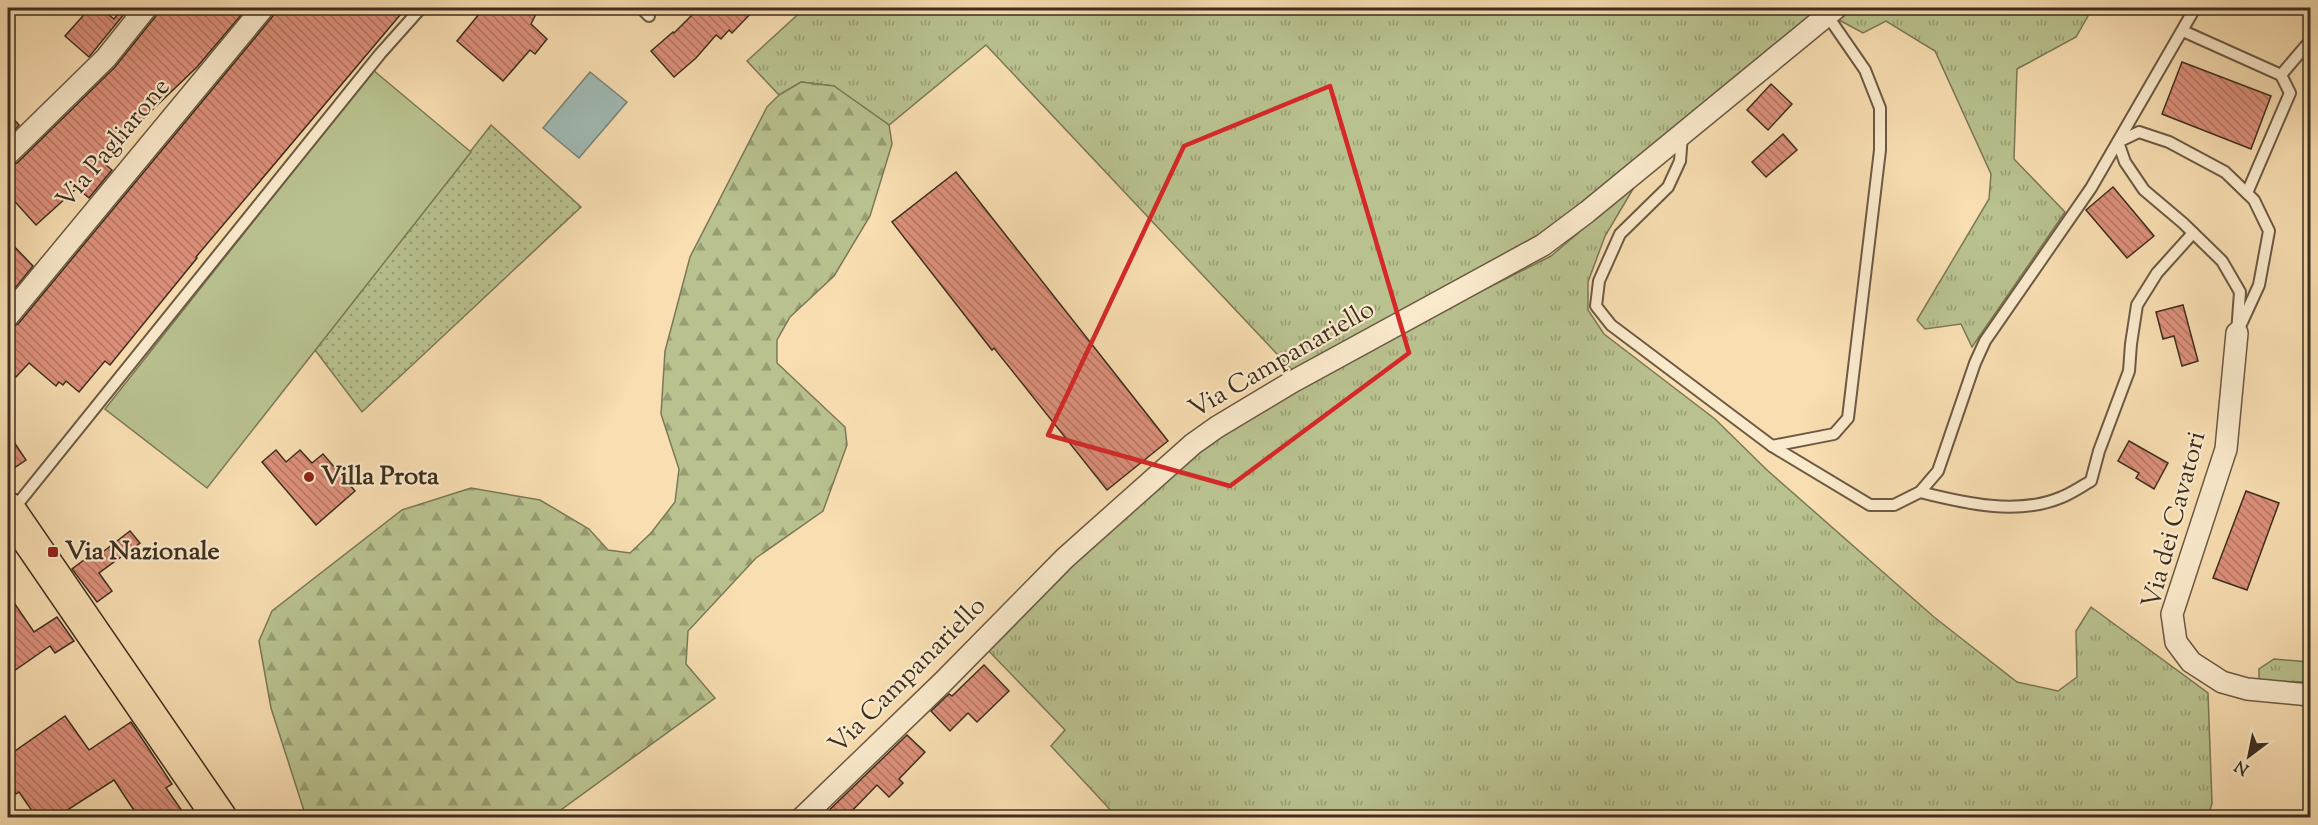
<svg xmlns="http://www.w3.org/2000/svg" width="2318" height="825" font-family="'Sorts Mill Goudy',serif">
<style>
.grass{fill:url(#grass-tufts);stroke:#7b7857;stroke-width:1.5}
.forest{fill:url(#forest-firs);stroke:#7b7857;stroke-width:1.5}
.garden{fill:url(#garden-dots);stroke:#7b7857;stroke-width:1.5}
.pitch{fill:#b9c28f;stroke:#7b7857;stroke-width:1.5}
.water{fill:#a0bab5;stroke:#788279;stroke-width:1.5}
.building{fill:url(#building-back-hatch);stroke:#3d2e1f;stroke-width:1.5}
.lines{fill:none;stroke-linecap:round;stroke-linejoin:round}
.service-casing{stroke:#6c5a44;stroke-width:14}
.minor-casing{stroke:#6c5a44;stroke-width:24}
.primary-casing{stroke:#3d2e1f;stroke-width:36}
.service{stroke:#faeacc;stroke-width:10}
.minor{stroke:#faeacc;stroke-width:21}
.primary{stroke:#f8deb1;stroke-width:33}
.marked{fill:none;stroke:#d62828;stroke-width:4.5;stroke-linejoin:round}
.poi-dot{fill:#8f2418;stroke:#faeacc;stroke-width:2}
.labels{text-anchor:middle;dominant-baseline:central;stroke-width:4.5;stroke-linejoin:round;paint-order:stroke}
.street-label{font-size:26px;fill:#3d2e1f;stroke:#faeacc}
.poi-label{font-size:26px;font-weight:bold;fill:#3d2e1f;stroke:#faeacc;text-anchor:start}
</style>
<defs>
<pattern id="grass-tufts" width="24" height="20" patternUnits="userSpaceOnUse" patternTransform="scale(1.5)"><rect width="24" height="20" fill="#b9c28f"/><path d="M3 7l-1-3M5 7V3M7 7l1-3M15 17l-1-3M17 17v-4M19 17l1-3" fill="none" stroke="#989e74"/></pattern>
<pattern id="forest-firs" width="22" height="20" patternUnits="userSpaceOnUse" patternTransform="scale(1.5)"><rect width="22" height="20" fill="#b9c28f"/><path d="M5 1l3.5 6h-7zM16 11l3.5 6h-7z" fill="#989e74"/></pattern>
<pattern id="garden-dots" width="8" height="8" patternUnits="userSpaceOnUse" patternTransform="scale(1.5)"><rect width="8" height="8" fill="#b9c28f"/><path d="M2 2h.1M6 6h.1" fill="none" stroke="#989e74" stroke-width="1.8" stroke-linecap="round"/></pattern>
<pattern id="building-back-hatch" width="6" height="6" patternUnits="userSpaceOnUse" patternTransform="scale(1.5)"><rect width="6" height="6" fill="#dd907b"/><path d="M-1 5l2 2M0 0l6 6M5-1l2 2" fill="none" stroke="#b47664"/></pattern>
</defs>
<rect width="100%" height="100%" fill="#f8deb1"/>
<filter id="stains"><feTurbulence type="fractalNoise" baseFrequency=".00333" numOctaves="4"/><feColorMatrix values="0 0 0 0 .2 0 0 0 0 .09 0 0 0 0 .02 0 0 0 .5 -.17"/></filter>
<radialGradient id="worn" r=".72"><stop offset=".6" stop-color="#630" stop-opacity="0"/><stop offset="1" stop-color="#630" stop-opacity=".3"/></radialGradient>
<g class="grass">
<path d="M805 8H1825L1548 230 1293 371 986 45 889 125 833 86 801 82 779 95 747 61Z"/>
<path d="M1853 8H2085L2088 16 2076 37 2017 69 2014 159 2065 212 1972 347 1961 324 1925 329 1917 320 1989 199 1991 174 1935 51 1886 21 1863 33 1839 20Z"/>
<path d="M1636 184 1605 236 1588 282V310L1604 334 1715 419 1767 470 1934 617 2017 682 2058 691 2077 677 2076 631 2091 607 2208 693 2212 803 2208 818 1117 817 1051 746 1065 730 985 647 1118 519 1222 433 1402 331 1551 256Z"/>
<path d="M2274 659 2310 662V682L2259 681V669Z"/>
</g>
<path class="forest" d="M801 82 834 86 889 125 892 144 870 216 834 276 790 317 777 340V363L845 427 847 445 823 511 756 558 688 631 686 664 715 698 551 817H306L271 708 259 641 272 611 402 510 471 488 540 500 589 529 608 550 630 553 651 533 675 502 679 469 661 414 665 351 690 257 767 107 779 95Z"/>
<path class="garden" d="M491 125 581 207 362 412 315 350Z"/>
<path class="pitch" d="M373 70 471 152 207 488 105 409Z"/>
<path class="water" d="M590 72 627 102 579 158 543 128Z"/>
<g class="building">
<path d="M90 8H100L114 19 121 10 125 13 89 57 65 36Z"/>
<path d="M158 8H247L197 67 100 160 112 170 89 198 77 188 36 225 8 194V166L17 163 115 67 156 16Z"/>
<path d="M275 8H406L196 257 197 258 110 365 105 361 79 392 66 381 63 385 59 382 56 386 29 363 16 377 8 370V328L18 324 273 16Z"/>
<path d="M484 8H539L531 24 547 39 535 54 530 50 503 81 457 41Z"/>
<path d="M699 8H756L732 33 729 30 721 39 716 35 696 58 674 77 651 51 673 32 674 33Z"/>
<path d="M2182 62 2271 96 2251 149 2162 114Z"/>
<path d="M1771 84 1792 104 1768 130 1747 110Z"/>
<path d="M8 113 19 125 8 137Z"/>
<path d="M1783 134 1797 150 1766 177 1752 162Z"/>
<path d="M956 172 1168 441 1107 490 994 348 992 350 892 222Z"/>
<path d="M2113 187 2154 236 2127 258 2086 210Z"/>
<path d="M8 240 33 266 8 297Z"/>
<path d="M2183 305 2198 361 2182 366 2174 336 2163 339 2156 312Z"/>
<path d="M8 433 26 460 8 472Z"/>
<path d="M2129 441 2168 463 2154 489 2136 478 2139 473 2118 461Z"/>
<path d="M276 450 286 462 300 450 312 463 323 454 355 491 316 525 262 462Z"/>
<path d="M2246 491 2279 503 2247 590 2213 578Z"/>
<path d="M130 531 140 543 99 573 112 591 97 602 72 569 88 557 91 561Z"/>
<path d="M8 594 34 632 57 617 74 641 55 653 50 646 8 675Z"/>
<path d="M984 665 1009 691 977 722 968 713 950 731 931 711 949 694 952 696Z"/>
<path d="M65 716 89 750 131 722 172 784 166 788 187 818H139L114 780 55 818H37L19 792 16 794 8 782V756Z"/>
<path d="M907 735 925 752 899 779 903 783 889 797 877 785 845 818H821Z"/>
</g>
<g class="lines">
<g class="service-casing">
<g id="service">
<path d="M641 8 649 16"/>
<path d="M2183 31 2281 75 2290 93 2247 193"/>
<path d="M2281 75 2310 41"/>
<path d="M2139 132 2169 142 2225 172 2254 200 2269 231 2259 285 2237 333 2240 292 2222 261 2183 223 2144 190 2125 162 2118 142Z"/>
<path d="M1682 135 1680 161 1668 187 1620 234 1599 281 1596 306 1611 325 1772 446 1870 505H1894L1920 492 1938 471 1975 363 1985 341 2091 188 2195 8"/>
<path d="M1772 446 1834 434 1848 418 1880 150V108L1865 70 1827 15"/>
<path d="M1920 492C1963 503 2019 516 2062 497 2072 493 2082 486 2091 481L2099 451 2129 371 2131 344 2137 305 2157 273 2193 233"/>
<path d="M12 511 380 54 421 8"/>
</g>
</g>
<g class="minor-casing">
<g id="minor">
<path d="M8 154 106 58 146 8"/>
<path d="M8 316 263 8"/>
<path d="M2237 333 2226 449 2172 614 2176 642 2191 662 2222 682 2247 689 2310 695"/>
<path d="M802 818 943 682 1065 558 1193 444 1217 427 1292 382 1543 245 1587 212 1836 8"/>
</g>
</g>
<g class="primary-casing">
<path id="primary" d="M8 509 220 818"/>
</g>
<use href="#service" class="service"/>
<use href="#minor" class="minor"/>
<use href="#primary" class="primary"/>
</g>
<path class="marked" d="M1330 86 1409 353 1230 486 1048 435 1184 146Z"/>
<g class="poi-dot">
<circle cx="309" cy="477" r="6"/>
<rect x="47" y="546" width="12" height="12" rx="3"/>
</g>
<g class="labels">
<g class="street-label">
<text transform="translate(114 144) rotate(-50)">Via Pagliarone</text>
<text transform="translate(1282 360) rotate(-30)">Via Campanariello</text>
<text transform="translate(2175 520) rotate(-75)">Via dei Cavatori</text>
<text transform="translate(908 676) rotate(-45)">Via Campanariello</text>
</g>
<g class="poi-label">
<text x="321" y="477">Villa Prota</text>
<text x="65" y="552">Via Nazionale</text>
</g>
</g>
<rect width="2318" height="825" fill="none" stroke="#f8deb1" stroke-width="30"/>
<rect x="9" y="9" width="2300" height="807" fill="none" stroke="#3d2e1f" stroke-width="3"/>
<rect x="15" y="15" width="2288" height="795" fill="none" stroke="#3d2e1f" stroke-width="1.5"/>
<g transform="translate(2249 756) rotate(212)" stroke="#faeacc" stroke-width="4.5" paint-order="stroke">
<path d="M0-4.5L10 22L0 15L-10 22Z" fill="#3d2e1f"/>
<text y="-9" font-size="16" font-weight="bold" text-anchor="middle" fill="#3d2e1f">N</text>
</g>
<rect width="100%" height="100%" filter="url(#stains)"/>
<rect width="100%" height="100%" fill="url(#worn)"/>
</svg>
